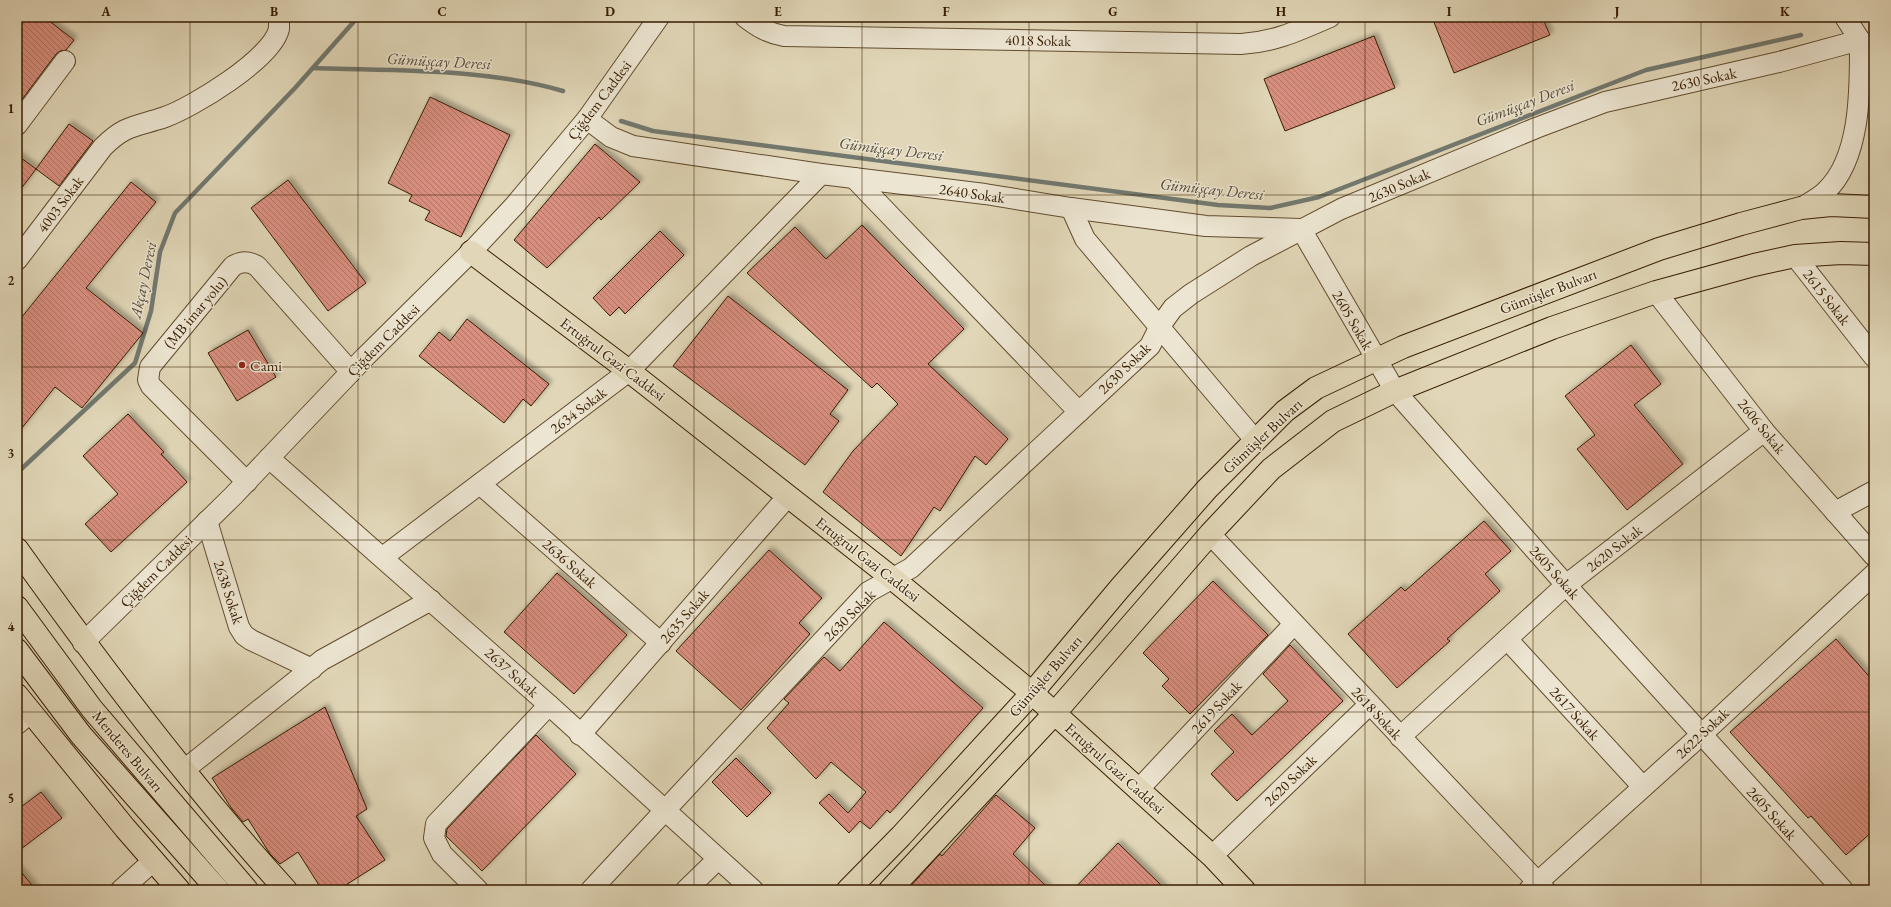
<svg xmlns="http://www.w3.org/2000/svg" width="1891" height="907" font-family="'EB Garamond',serif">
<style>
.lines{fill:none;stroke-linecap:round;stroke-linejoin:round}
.stream{stroke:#727970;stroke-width:4.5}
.building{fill:url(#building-back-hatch);stroke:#371d00;filter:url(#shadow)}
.minor-casing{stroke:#624c2e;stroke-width:22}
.major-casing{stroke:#371d00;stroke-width:24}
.minor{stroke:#ece5d1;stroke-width:20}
.major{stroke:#e1d7b8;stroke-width:22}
.grid{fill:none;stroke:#371d00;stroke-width:1;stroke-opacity:0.55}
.poi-dot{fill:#8f2418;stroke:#ece5d1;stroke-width:1.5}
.labels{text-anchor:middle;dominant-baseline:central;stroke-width:3;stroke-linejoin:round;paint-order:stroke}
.street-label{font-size:15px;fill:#371d00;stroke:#ece5d1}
.poi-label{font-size:15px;fill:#371d00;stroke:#ece5d1;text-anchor:start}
.water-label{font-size:16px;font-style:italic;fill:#554b38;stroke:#ece5d1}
.neatline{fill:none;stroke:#371d00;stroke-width:1.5}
.grid-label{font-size:13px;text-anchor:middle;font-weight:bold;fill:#371d00}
</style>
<defs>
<pattern id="building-back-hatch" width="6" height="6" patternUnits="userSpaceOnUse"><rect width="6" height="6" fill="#d98f80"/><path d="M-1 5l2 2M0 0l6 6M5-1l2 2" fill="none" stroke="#b17466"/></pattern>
<filter id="shadow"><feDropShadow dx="3.5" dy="-3.5" stdDeviation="2" flood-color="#0004"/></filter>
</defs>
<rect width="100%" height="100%" fill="#e1d7b8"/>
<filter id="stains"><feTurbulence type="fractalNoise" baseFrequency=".005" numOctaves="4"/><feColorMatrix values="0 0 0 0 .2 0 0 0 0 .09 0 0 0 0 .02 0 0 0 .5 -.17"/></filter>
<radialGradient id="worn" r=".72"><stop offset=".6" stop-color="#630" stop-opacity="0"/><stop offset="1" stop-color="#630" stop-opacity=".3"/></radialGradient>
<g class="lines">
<g class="stream">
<path d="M313 68C394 71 485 68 563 91"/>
<path d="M621 121 653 131 1218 205 1270 208 1319 197 1646 70 1801 35"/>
<path d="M17 473 135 363 151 311 160 252 175 213 295 88 358 17"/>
</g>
</g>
<g class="building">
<path d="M17 17H44L74 40 66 50 60 51 56 54 17 106Z"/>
<path d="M1432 17H1542L1550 35 1454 73Z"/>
<path d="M1374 36 1395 88 1285 131 1264 79Z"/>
<path d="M430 97 510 135 461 237 425 220 430 211 409 201 412 195 388 183Z"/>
<path d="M69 124 93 141 59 186 36 169Z"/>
<path d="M595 144 640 182 601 220 599 217 547 268 514 240Z"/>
<path d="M17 155 36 169 17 194Z"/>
<path d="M288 180 366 283 328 311 251 208Z"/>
<path d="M131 182 156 202 86 288 143 333 82 408 55 387 17 434V323Z"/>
<path d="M862 225 964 329 928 364 1008 439 986 465 975 456 940 511 934 507 901 556 823 492 853 451 898 404 877 383 872 388 747 273 795 227 826 259Z"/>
<path d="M660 231 684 255 625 314 619 307 610 316 593 298Z"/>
<path d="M728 296 848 390 830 414 839 421 805 465 673 366Z"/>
<path d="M467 319 549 384 531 406 523 399 504 423 419 356 439 332 450 341Z"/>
<path d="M248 330 276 377 237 401 208 353Z"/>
<path d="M1631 345 1661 384 1634 405 1683 464 1627 510 1577 449 1595 435 1565 396Z"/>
<path d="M128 414 164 452 161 454 187 482 111 552 85 524 118 494 83 456Z"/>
<path d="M1484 521 1511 551 1485 574 1500 591 1447 639 1450 641 1397 688 1348 634 1401 587 1405 591Z"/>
<path d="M769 550 822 598 799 623 810 634 741 710 676 651Z"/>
<path d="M557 573 627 635 574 694 504 632Z"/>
<path d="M1213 581 1268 635 1190 714 1162 686 1169 679 1143 653Z"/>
<path d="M884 622 983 708 890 813 887 810 870 829 860 821 849 833 819 803 829 794 848 813 866 792 831 762 816 779 767 728 789 703 784 699 824 657 840 671Z"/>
<path d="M1836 639 1874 682V830L1846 855 1811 816 1808 818 1730 732Z"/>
<path d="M1290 645 1343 701 1237 801 1211 774 1234 752 1214 731 1232 714 1252 735 1288 701 1263 674Z"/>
<path d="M325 707 367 809 356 816 385 860 338 890H322L298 852 280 864 270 854 248 819 243 822 232 809 212 778Z"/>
<path d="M536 735 576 774 482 871 446 836 447 829Z"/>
<path d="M736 758 771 793 747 817 712 782Z"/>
<path d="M41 792 62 818 17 852V810Z"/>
<path d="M996 795 1035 828 1013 854 1050 890H907L940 854 942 856Z"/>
<path d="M1118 843 1166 890H1073Z"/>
<path d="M17 867 36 890H17Z"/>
</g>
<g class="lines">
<g class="minor-casing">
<g id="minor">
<path d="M745 17C758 27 768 33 784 36L1241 44C1275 42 1300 30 1330 17"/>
<path d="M1845 17 1874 62"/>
<path d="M587 119 611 137 633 146 821 174 985 194 1071 208 1085 239 1255 440"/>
<path d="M17 125 65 61"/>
<path d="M854 178 1079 412"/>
<path d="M1071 208 1206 226 1301 229 1395 391 1566 585 1843 890"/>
<path d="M1801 208C1809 203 1819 198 1826 191 1862 157 1860 85 1860 40"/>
<path d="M1795 256 1874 357"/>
<path d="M17 260 103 147C126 124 136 127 165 117 193 107 272 59 279 29 279 26 279 21 279 17"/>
<path d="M1656 292 1764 431 1874 556"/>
<path d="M269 458 549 705 753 890"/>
<path d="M247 482 151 386 148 380 150 367 233 266C242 261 248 261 257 266L351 372"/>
<path d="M480 484 661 643"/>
<path d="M1835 512 1874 491"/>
<path d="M207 521 239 627 244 635 251 640 312 669"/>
<path d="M1210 534 1545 890"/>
<path d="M383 557 629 371 821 174"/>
<path d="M1507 639 1643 787"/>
<path d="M83 643 233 496 365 357 471 252 515 205 587 119 659 17"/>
<path d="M17 724 30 713"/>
<path d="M580 735 788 496"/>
<path d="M1400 737 1566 585 1764 431"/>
<path d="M184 770 322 660 431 600"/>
<path d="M1138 790 1294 624"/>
<path d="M1212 856 1369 705"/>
<path d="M121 890 153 861"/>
<path d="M478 890 442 854 434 838 436 824 549 705"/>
<path d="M591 890 868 592 911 568 1150 346 1160 326 1173 308 1191 294 1251 256 1341 209 1536 128 1605 102 1779 62 1860 40"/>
<path d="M686 890 718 859"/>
<path d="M1529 890 1701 735 1874 574"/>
</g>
</g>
<g class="major-casing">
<g id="major">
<path d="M471 252 629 371 892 578 1032 693 1212 856 1244 890"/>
<path d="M17 549C101 667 189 783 286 890"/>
<path d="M17 607 92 709 247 890"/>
<path d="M17 650 81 735 218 890"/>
<path d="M17 695 125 828 179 890"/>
<path d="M848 890 901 836 1032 693 1120 588 1207 489 1285 411 1316 388 1403 347 1659 249 1741 224 1801 208 1831 205 1874 207"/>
<path d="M890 890 1054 714 1210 534 1271 469 1333 421 1395 391 1552 328 1656 292 1754 265 1795 256 1841 253 1874 254"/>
</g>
</g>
<use href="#minor" class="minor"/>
<use href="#major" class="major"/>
</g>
<path class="grid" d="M190 17V890M358 17V890M526 17V890M694 17V890M862 17V890M1029 17V890M1197 17V890M1365 17V890M1533 17V890M1701 17V890M17 195H1874M17 367H1874M17 540H1874M17 712H1874"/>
<circle class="poi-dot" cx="242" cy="365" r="4"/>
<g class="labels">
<g class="street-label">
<text transform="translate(1038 40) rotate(1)">4018 Sokak</text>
<text transform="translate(1704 79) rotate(-12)">2630 Sokak</text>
<text transform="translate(599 100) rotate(-53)">Çiğdem Caddesi</text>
<text transform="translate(1399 185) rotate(-23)">2630 Sokak</text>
<text transform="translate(972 193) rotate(8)">2640 Sokak</text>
<text transform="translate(60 204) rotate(-53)">4003 Sokak</text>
<text transform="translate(1548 291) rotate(-21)">Gümüşler Bulvarı</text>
<text transform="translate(1827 297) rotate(52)">2615 Sokak</text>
<text transform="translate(195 312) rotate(-50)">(MB imar yolu)</text>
<text transform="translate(1353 320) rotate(60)">2605 Sokak</text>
<text transform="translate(383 340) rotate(-45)">Çiğdem Caddesi</text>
<text transform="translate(613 359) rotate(37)">Ertuğrul Gazi Caddesi</text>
<text transform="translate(1124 368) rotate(-44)">2630 Sokak</text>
<text transform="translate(578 410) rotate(-37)">2634 Sokak</text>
<text transform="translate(1762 426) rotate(51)">2606 Sokak</text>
<text transform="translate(1262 436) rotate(-43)">Gümüşler Bulvarı</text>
<text transform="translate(1614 548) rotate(-38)">2620 Sokak</text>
<text transform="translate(868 559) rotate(38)">Ertuğrul Gazi Caddesi</text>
<text transform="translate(570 563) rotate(41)">2636 Sokak</text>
<text transform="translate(156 571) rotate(-45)">Çiğdem Caddesi</text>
<text transform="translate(1555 572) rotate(48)">2605 Sokak</text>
<text transform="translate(229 592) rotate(72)">2638 Sokak</text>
<text transform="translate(849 615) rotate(-45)">2630 Sokak</text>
<text transform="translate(684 616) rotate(-49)">2635 Sokak</text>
<text transform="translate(512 672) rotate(42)">2637 Sokak</text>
<text transform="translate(1045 676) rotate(-49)">Gümüşler Bulvarı</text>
<text transform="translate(1216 707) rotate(-47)">2619 Sokak</text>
<text transform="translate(1377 713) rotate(47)">2618 Sokak</text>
<text transform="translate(1575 713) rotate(48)">2617 Sokak</text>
<text transform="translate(1702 733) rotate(-43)">2622 Sokak</text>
<text transform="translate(128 751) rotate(50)">Menderes Bulvarı</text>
<text transform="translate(1115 768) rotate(42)">Ertuğrul Gazi Caddesi</text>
<text transform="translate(1290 780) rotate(-44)">2620 Sokak</text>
<text transform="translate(1772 813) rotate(48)">2605 Sokak</text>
</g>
<g class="poi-label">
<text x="250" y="365">Cami</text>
</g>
<g class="water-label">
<text transform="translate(439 61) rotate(3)">Gümüşçay Deresi</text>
<text transform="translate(1525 103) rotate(-21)">Gümüşçay Deresi</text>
<text transform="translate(891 149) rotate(7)">Gümüşçay Deresi</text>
<text transform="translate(1212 189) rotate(6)">Gümüşçay Deresi</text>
<text transform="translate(143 280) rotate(-78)">Akçay Deresi</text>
</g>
</g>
<rect width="1891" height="907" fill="none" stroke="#e1d7b8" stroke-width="44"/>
<rect x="22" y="22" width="1847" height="863" class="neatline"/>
<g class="grid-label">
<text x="106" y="16">A</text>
<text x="274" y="16">B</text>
<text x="442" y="16">C</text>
<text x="610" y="16">D</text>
<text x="778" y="16">E</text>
<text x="946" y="16">F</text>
<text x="1113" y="16">G</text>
<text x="1281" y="16">H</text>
<text x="1449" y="16">I</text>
<text x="1617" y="16">J</text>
<text x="1785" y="16">K</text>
<text x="11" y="113">1</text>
<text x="11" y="285">2</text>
<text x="11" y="458">3</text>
<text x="11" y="631">4</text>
<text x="11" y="803">5</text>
</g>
<rect width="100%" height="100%" filter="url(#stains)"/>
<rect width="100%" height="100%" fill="url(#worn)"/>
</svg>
